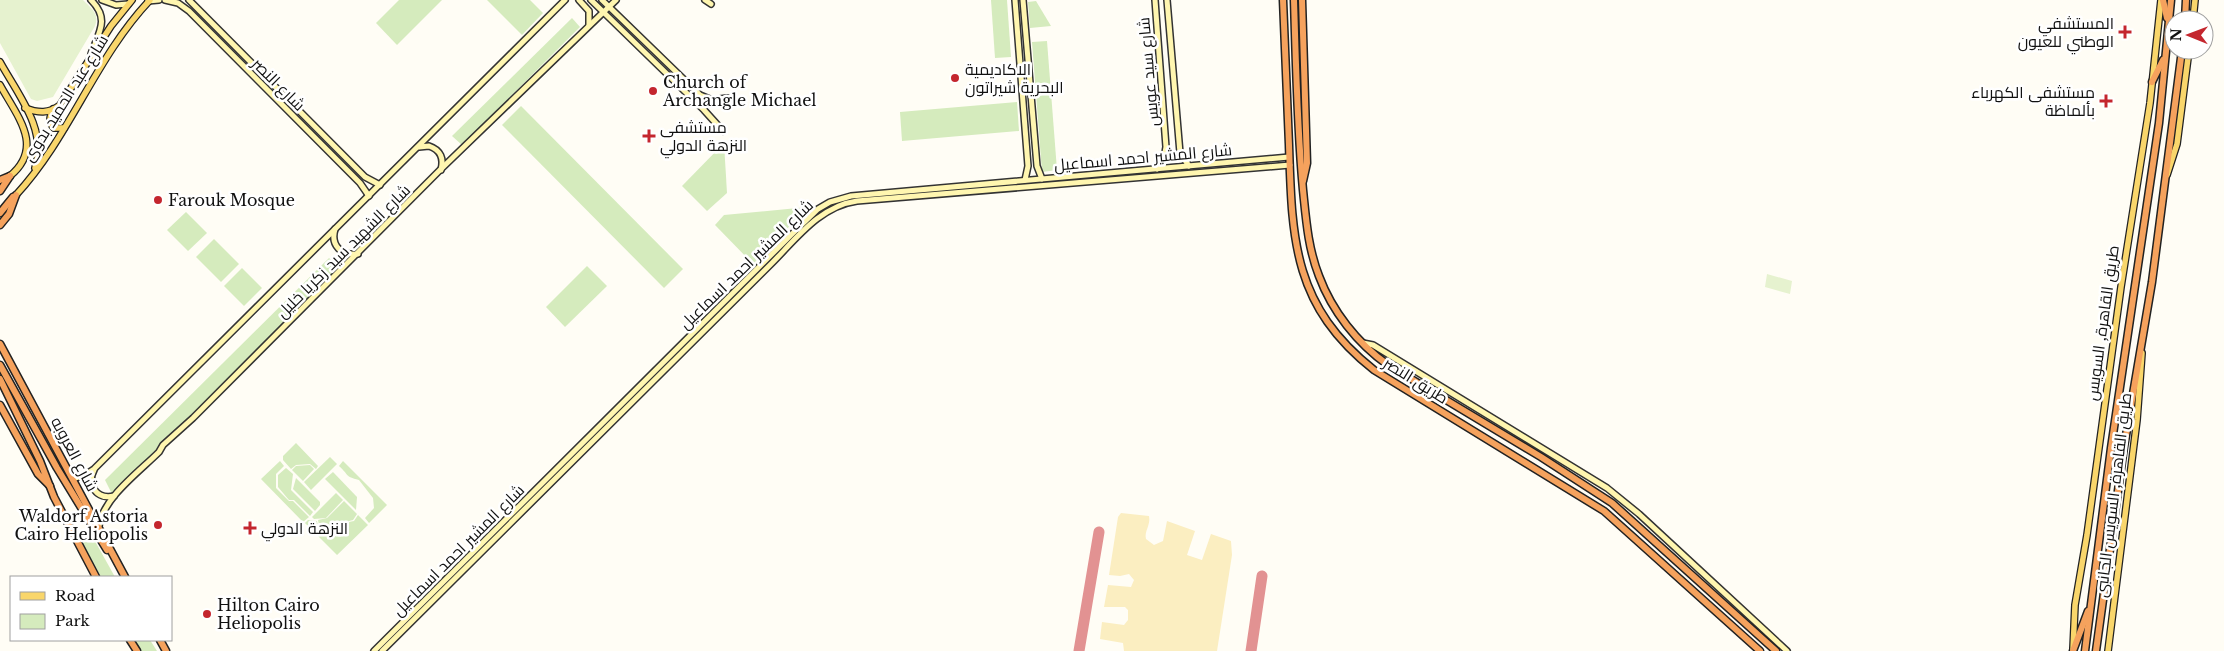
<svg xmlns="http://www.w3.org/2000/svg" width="2224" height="651" font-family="'Libre Baskerville',Cairo,serif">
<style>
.green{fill:#d5ebbd}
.sand{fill:#fbeec1}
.pitch{fill:#e6f2cf}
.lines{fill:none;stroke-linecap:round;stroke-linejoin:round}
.taxiway{stroke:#e29292;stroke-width:11}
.secondary-casing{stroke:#333;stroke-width:8}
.primary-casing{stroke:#222;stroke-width:8}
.highway-casing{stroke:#222;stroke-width:9}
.secondary{stroke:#fff6b0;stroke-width:5}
.primary{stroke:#f9d66b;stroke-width:5.5}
.highway{stroke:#f5a25d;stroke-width:6}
.poi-dot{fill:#c4262e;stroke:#fff;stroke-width:2}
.labels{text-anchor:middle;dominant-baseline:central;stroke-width:5;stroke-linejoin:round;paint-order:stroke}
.poi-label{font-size:16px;fill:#111;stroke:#fff;text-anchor:start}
.street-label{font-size:16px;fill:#111;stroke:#fff}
</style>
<rect width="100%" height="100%" fill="#fffdf5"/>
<g class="green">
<path d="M399 0H442L397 45 376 23Z"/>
<path d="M487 0H530L543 13 522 35Z"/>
<path d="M991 0H1007L1011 57 995 58Z"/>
<path d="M1036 1 1051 26 1030 28 1028 2Z"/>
<path d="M572 18 580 27 462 145 452 136Z"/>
<path d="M1047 41 1057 170 1042 172 1032 42Z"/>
<path d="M1017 102 1019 131 902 141 900 112Z"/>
<path d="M521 106 683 269 664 288 502 125Z"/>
<path d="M724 143 727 193 707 211 682 186Z"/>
<path d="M808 207 753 264 715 225 724 215Z"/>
<path d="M186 212 207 233 188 251 167 230Z"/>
<path d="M214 239 239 264 221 282 196 257Z"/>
<path d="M329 258 339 267 113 496 105 480Z"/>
<path d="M587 266 607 286 565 327 546 307Z"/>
<path d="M242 268 262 288 244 306 224 286Z"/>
<path d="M296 443 318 466 316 469 310 464 296 465 291 469 283 460V456Z"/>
<path d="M330 457 337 464 311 490 304 482Z"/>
<path d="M280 461 284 466 276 474V488L289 501H293L309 517 303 522 261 479Z"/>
<path d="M343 461 387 505 369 523 365 518 374 508 373 498 359 480C344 476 350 476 339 466Z"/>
<path d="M310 465 314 469 303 481 292 470 296 466Z"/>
<path d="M286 468 293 474 291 490 313 512 310 516 294 500H289L278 487V475Z"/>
<path d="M333 472 357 497 356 510 325 479Z"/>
<path d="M296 478 320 502V505L315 511 293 489Z"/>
<path d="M336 493 343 500 326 518 314 519 312 517Z"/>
<path d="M344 501 357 514 353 520 349 521 341 529H330L326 525H319L318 520 327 518Z"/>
<path d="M358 515 368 525 337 555 305 523 308 520 317 521 318 527H325L330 531 341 530 349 522 354 521Z"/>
<path d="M91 534 115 577H101L82 542Z"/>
<path d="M134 640H150L157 651H140Z"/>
</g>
<path class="sand" d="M1121 513 1149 516C1151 525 1144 531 1146 539L1154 545 1163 541 1167 521 1195 531 1187 555 1202 560 1211 534 1231 541 1232 555 1217 651H1124L1123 643 1100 639 1102 622 1124 625 1128 620V610L1125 607H1104L1108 585 1131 587 1134 580 1129 574 1120 576 1109 575 1118 517Z"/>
<g class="pitch">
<path d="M0 0H83C91 8 100 14 95 26L53 97 37 101 31 99 0 43Z"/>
<path d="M1767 274 1792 281 1790 294 1765 287Z"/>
</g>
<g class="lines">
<g class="taxiway">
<path d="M1079 651 1099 532"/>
<path d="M1251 651 1262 576"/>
</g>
<g class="secondary-casing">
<g id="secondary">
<path d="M91 0C110 19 99 32 91 54"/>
<path d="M102 0 116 5 128 4"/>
<path d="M165 0 178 3 189 11 360 183 369 196"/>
<path d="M189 0 365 177 380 185"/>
<path d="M579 0 589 11V25"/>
<path d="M591 0 704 110 723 131"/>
<path d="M602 0 700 95 712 100 727 98"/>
<path d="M705 0 711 4"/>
<path d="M1015 0 1028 166 1025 180"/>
<path d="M1023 0 1037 166 1042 179"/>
<path d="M1155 0 1166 147 1164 158 1157 169"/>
<path d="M1167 0 1180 153 1189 166"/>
<path d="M148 1 159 0"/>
<path d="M419 147 429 146C441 150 444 159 441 170"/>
<path d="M1166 153 1173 157 1180 153"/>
<path d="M335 229C330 246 342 256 358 254"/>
<path d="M1363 343 1373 345 1607 488 1639 514 1787 651"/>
<path d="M94 470C86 485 97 500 114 496"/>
<path d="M73 479 85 475 94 469 565 0"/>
<path d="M99 526C103 498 139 472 159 452L163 445 193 418 440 170 616 0"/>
<path d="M374 651 791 235 818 209 830 202 851 196 1289 157"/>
<path d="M382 651 771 264C796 239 820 206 857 201L1290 165"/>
</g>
</g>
<g class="primary-casing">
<g id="primary">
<path d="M2193 20 2195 0"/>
<path d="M0 62C17 93 48 130 35 168"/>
<path d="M0 85C17 116 45 147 10 176"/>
<path d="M25 108C38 113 49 114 60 105L111 26 132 0"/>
<path d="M53 109C50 116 48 122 54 128H64"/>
<path d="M2167 175 2177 144 2189 50"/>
<path d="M16 195C70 137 95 58 150 0"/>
<path d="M2073 649 2075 605 2087 535 2121 287 2150 103 2161 0"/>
<path d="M2108 651 2137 420 2142 353"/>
</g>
</g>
<g class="highway-casing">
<g id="highway">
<path d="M1283 0C1285 48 1287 97 1289 145 1292 240 1293 306 1374 370L1604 511 1760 651"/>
<path d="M1294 0C1296 63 1297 127 1303 190 1306 219 1308 248 1319 276 1332 311 1357 343 1388 365L1541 457 1612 503 1776 651"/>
<path d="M1302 0 1307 163 1303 181"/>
<path d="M2163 0 2167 18"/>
<path d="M2185 20 2186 0"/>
<path d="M2152 82 2163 60"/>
<path d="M0 180 10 176"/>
<path d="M0 191 10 176"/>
<path d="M0 213 13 197"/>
<path d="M0 225 9 214 16 195"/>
<path d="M0 344 125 577"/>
<path d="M0 365 57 468 107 550"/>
<path d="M0 379 40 461 54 497 96 577"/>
<path d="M0 405 38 474 50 486"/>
<path d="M130 640 137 651"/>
<path d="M160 640 166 651"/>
<path d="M2073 651 2088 611"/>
<path d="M2085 651 2111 448 2159 123 2171 0"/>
<path d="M2096 651 2124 447 2152 282 2182 50"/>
</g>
</g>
<use href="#secondary" class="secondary"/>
<use href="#primary" class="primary"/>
<use href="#highway" class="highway"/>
</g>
<g class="poi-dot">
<path d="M2122.5 24.5h5v5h5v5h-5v5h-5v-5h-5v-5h5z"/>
<circle cx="955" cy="78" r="5"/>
<circle cx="653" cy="91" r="5"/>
<path d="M2103.5 93.5h5v5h5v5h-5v5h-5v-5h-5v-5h5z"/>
<path d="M646.5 128.5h5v5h5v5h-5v5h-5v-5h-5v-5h5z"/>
<circle cx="158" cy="200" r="5"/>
<circle cx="158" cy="525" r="5"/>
<path d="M247.5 520.5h5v5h5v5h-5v5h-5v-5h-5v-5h5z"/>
<circle cx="207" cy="614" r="5"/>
</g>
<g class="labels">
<g class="poi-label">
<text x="2114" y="23" text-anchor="end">المستشفي<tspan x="2114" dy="18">الوطني للعيون</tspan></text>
<text x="965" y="69">الاكاديمية<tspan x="965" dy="18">البحرية شيراتون</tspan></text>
<text x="663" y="82">Church of<tspan x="663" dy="18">Archangle Michael</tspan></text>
<text x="2095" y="92" text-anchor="end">مستشفى الكهرباء<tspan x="2095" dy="18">بألماظة</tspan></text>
<text x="660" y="127">مستشفى<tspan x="660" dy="18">النزهة الدولي</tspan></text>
<text x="168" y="200">Farouk Mosque</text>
<text x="148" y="516" text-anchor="end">Waldorf Astoria<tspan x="148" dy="18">Cairo Heliopolis</tspan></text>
<text x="261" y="528">النزهة الدولي</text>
<text x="217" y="605">Hilton Cairo<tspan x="217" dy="18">Heliopolis</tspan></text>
</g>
<g class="street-label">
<text transform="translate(1148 72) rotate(-95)">شارع سيد عويس</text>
<text transform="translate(279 84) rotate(45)">شارع النصر</text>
<text transform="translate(65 98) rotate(-58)">شارع عبد الحميد بدوى</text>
<text transform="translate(1143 157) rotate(-5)">شارع المشير احمد اسماعيل</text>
<text transform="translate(343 251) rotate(-45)">شارع الشهيد سيد زكريا خليل</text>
<text transform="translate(746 264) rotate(-44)">شارع المشير احمد اسماعيل</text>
<text transform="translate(2102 323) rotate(-82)">طريق القاهرة, السويس</text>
<text transform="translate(1416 380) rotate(32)">طريق النصر</text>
<text transform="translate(75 454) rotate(62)">شارع العروبه</text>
<text transform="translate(2113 495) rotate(-83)">طريق القاهرة, السويس الجانبى</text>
<text transform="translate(458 550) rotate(-45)">شارع المشير احمد اسماعيل</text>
</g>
</g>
<rect x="10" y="576" width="162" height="65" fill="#ffffff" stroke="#a0a0a0"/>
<rect x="20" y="592" width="25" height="8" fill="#f9d66b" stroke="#a0a0a0"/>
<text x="55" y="601" font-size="15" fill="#111111">Road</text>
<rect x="20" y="614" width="25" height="15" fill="#d5ebbd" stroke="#a0a0a0"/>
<text x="55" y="626" font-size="15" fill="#111111">Park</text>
<g transform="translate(2189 35) rotate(271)"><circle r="24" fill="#ffffff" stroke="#a0a0a0"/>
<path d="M0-4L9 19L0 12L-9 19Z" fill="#c4262e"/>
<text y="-8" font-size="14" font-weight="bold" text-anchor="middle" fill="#111111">N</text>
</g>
</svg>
